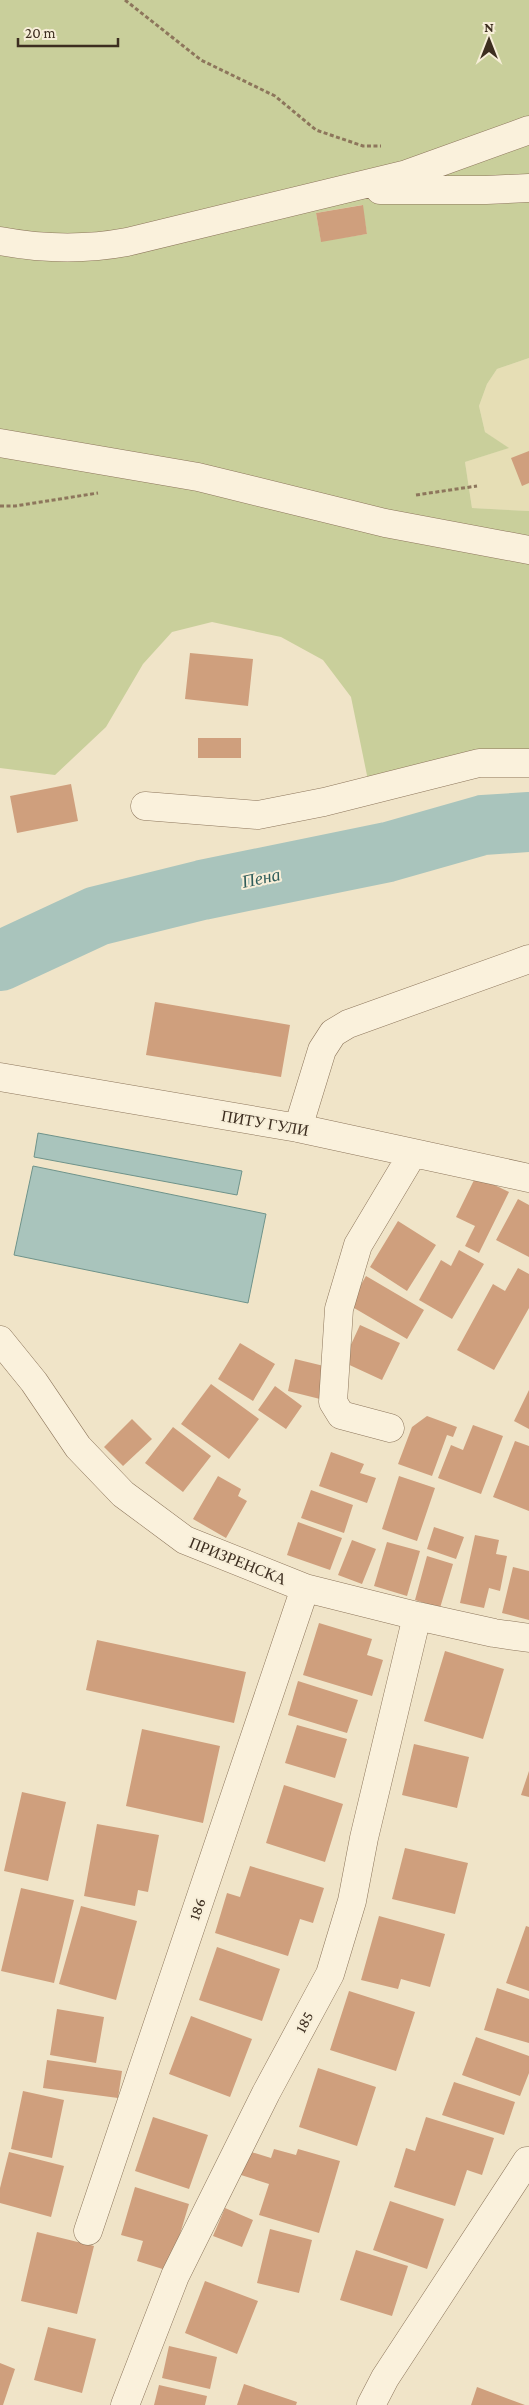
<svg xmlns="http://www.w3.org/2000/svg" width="529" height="2405" font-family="'Crimson Pro',serif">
  <rect width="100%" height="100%" fill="#f0e4c8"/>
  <path fill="#e6deb5" d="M529 358V511L472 508 465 462 508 448 485 432 479 406 487 384 497 369Z"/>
  <path fill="#c9cf9b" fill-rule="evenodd" d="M0 0H529V358L497 369 487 384 479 406 485 432 509 448 465 462 472 508 529 511V763L370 790 351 697 323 660 281 637 212 622 172 632 143 664 106 727 55 775 0 768ZM362 205 367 234 321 241 316 213Z"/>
  <path fill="#a9c4bc" stroke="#6f938a" d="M38 1133 242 1171 237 1195 34 1157Z
    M33 1166 266 1214 248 1303 14 1255Z"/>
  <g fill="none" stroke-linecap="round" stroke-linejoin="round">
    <path stroke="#a9c4bc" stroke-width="60" d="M0 961 97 916 202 890 388 852 483 825 529 822"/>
  </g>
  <path fill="#cf9f7d" d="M363 205 367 234 321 242 316 213Z
    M529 451V483L522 486 511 458Z
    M190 653 253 659 248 706 185 699Z
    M198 738H241V758H198Z
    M71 784 78 821 17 833 10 796Z
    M155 1002 290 1025 281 1077 146 1055Z
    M476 1176 509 1192 479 1253 465 1246 475 1226 456 1217Z
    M518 1199 529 1205V1257L496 1240Z
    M398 1221 436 1245 407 1291 370 1267Z
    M459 1250 484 1264 452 1319 419 1300 441 1260 451 1266Z
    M518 1268 529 1274V1308L494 1370 457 1350 493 1284 505 1291Z
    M366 1276 424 1310 407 1339 349 1305Z
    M360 1325 400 1343 382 1380 343 1362Z
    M240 1343 275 1364 253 1401 218 1379Z
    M295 1359 328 1367 320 1399 288 1391Z
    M211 1384 259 1419 229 1459 181 1424Z
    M275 1386 302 1406 286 1429 258 1410Z
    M529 1390V1429L514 1421Z
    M427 1416 457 1427 453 1437 447 1435 432 1476 398 1464 412 1427Z
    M132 1419 152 1439 123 1466 104 1447Z
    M473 1425 503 1436 481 1494 438 1478 451 1445 463 1450Z
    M173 1427 211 1456 183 1492 145 1463Z
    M515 1441 529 1446V1511L493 1497Z
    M331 1452 364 1464 360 1473 376 1478 367 1503 319 1486Z
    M218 1476 241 1489 238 1496 247 1501 226 1538 193 1519Z
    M399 1476 435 1488 417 1541 382 1529Z
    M311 1490 353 1505 344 1533 301 1518Z
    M298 1522 342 1538 330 1570 287 1555Z
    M434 1527 464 1537 456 1559 427 1549Z
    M475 1535 499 1540 496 1554 507 1556 500 1591 489 1588 484 1608 460 1603Z
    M352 1540 376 1549 362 1584 338 1575Z
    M387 1542 420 1551 407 1596 374 1586Z
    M427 1556 453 1564 440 1608 415 1600Z
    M513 1567 529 1571V1620L502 1613Z
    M319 1623 372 1639 367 1655 383 1660 372 1696 303 1675Z
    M97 1640 246 1672 234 1723 86 1690Z
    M445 1651 504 1669 483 1739 424 1721Z
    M298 1681 358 1700 347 1733 288 1715Z
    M297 1725 347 1739 335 1778 285 1763Z
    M142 1729 220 1746 203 1823 126 1806Z
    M414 1744 469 1757 457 1808 402 1795Z
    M529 1771V1797L521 1795Z
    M284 1785 343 1804 325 1862 266 1843Z
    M22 1792 66 1802 48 1881 4 1871Z
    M97 1824 159 1835 148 1892 138 1890 135 1906 84 1896Z
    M405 1848 468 1863 455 1914 392 1899Z
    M250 1866 324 1888 313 1923 300 1919 288 1956 215 1933 227 1893 240 1897Z
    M21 1888 74 1900 54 1983 1 1971Z
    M81 1906 137 1921 116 2000 59 1984Z
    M379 1916 445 1934 430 1987 401 1979 398 1989 361 1980Z
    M526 1926 529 1927V1991L506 1983Z
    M217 1947 280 1969 262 2021 199 2000Z
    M497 1988 529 1999V2043L484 2030Z
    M349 1991 415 2012 396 2071 330 2050Z
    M57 2009 104 2017 96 2063 50 2055Z
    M191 2016 252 2039 230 2097 169 2074Z
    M476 2037 529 2056V2073L520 2096 462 2075Z
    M47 2060 122 2071 118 2098 43 2088Z
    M318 2068 376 2087 357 2146 299 2127Z
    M454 2082 515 2102 504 2135 442 2115Z
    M23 2091 64 2100 52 2158 11 2149Z
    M153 2117 208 2135 189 2189 135 2171Z
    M426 2117 494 2138 482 2175 467 2170 455 2206 394 2187 406 2148 415 2151Z
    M274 2149 296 2155 298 2149 340 2161 319 2233 259 2215 269 2184 241 2175 248 2151 271 2158Z
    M9 2152 64 2166 51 2217 0 2203V2188Z
    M135 2187 189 2204 169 2271 137 2261 143 2241 121 2235Z
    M390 2201 444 2219 427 2269 373 2250Z
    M225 2208 253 2220 242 2247 213 2236Z
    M270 2229 312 2240 299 2293 257 2283Z
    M37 2232 94 2246 77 2314 21 2301Z
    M356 2250 408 2266 392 2316 340 2300Z
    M205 2281 258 2301 237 2354 185 2333Z
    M48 2327 96 2339 82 2393 34 2380Z
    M169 2346 217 2357 210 2389 162 2378Z
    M0 2363 15 2369 3 2405H0Z
    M244 2384 297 2402 296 2405H237Z
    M159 2385 207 2396 205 2405H154Z
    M477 2387 525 2405H471Z"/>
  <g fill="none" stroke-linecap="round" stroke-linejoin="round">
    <defs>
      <path id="minor" d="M380 190H486L529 188
        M0 241C43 249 84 250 127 242L407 174 529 130
        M0 443 198 477 385 523 529 550
        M145 806 258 815 324 802 479 763H529
        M0 1077 298 1128 529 1178
        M298 1128 322 1050 333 1033 348 1024 529 959
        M0 1340 34 1382 78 1447 123 1494 185 1540 305 1588 417 1616 494 1633 529 1638
        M390 1428 341 1415 333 1402 339 1309 358 1245 413 1153
        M88 2231 305 1588
        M125 2405 175 2276 266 2093 330 1974 352 1901 364 1838 417 1616
        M371 2405 385 2378 527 2161"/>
    </defs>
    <use href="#minor" stroke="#8d765c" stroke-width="29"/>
    <path stroke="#8d765c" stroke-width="3" stroke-dasharray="4 2.5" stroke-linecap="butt" d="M125 0 201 60 275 96 316 130 363 146H381
      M416 495 477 486
      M0 506H15L98 493"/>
    <use href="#minor" stroke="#faf1dc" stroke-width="28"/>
  </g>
  <g text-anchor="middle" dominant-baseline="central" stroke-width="4" stroke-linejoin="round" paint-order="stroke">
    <g font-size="16" fill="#3d2e20" stroke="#f7eed8">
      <text transform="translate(265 1123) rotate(10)">ПИТУ ГУЛИ</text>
      <text transform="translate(238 1561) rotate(22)">ПРИЗРЕНСКА</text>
      <text transform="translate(197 1909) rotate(-71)">186</text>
      <text transform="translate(304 2022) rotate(-62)">185</text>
    </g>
    <g font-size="18" font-style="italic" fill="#2f5d5a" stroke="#f7eed8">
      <text transform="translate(261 878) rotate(-12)">Пена</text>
    </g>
  </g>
  <g transform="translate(489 40)" stroke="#f7eed8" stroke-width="4" paint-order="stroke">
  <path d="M0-4L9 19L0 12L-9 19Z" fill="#3d2e20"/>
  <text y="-8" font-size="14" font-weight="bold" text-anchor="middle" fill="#3d2e20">N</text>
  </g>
  <path d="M18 38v8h100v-8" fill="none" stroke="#3d2e20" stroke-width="2.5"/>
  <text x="25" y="38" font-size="15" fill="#3d2e20" stroke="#f7eed8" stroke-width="4" paint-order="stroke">20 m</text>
</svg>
